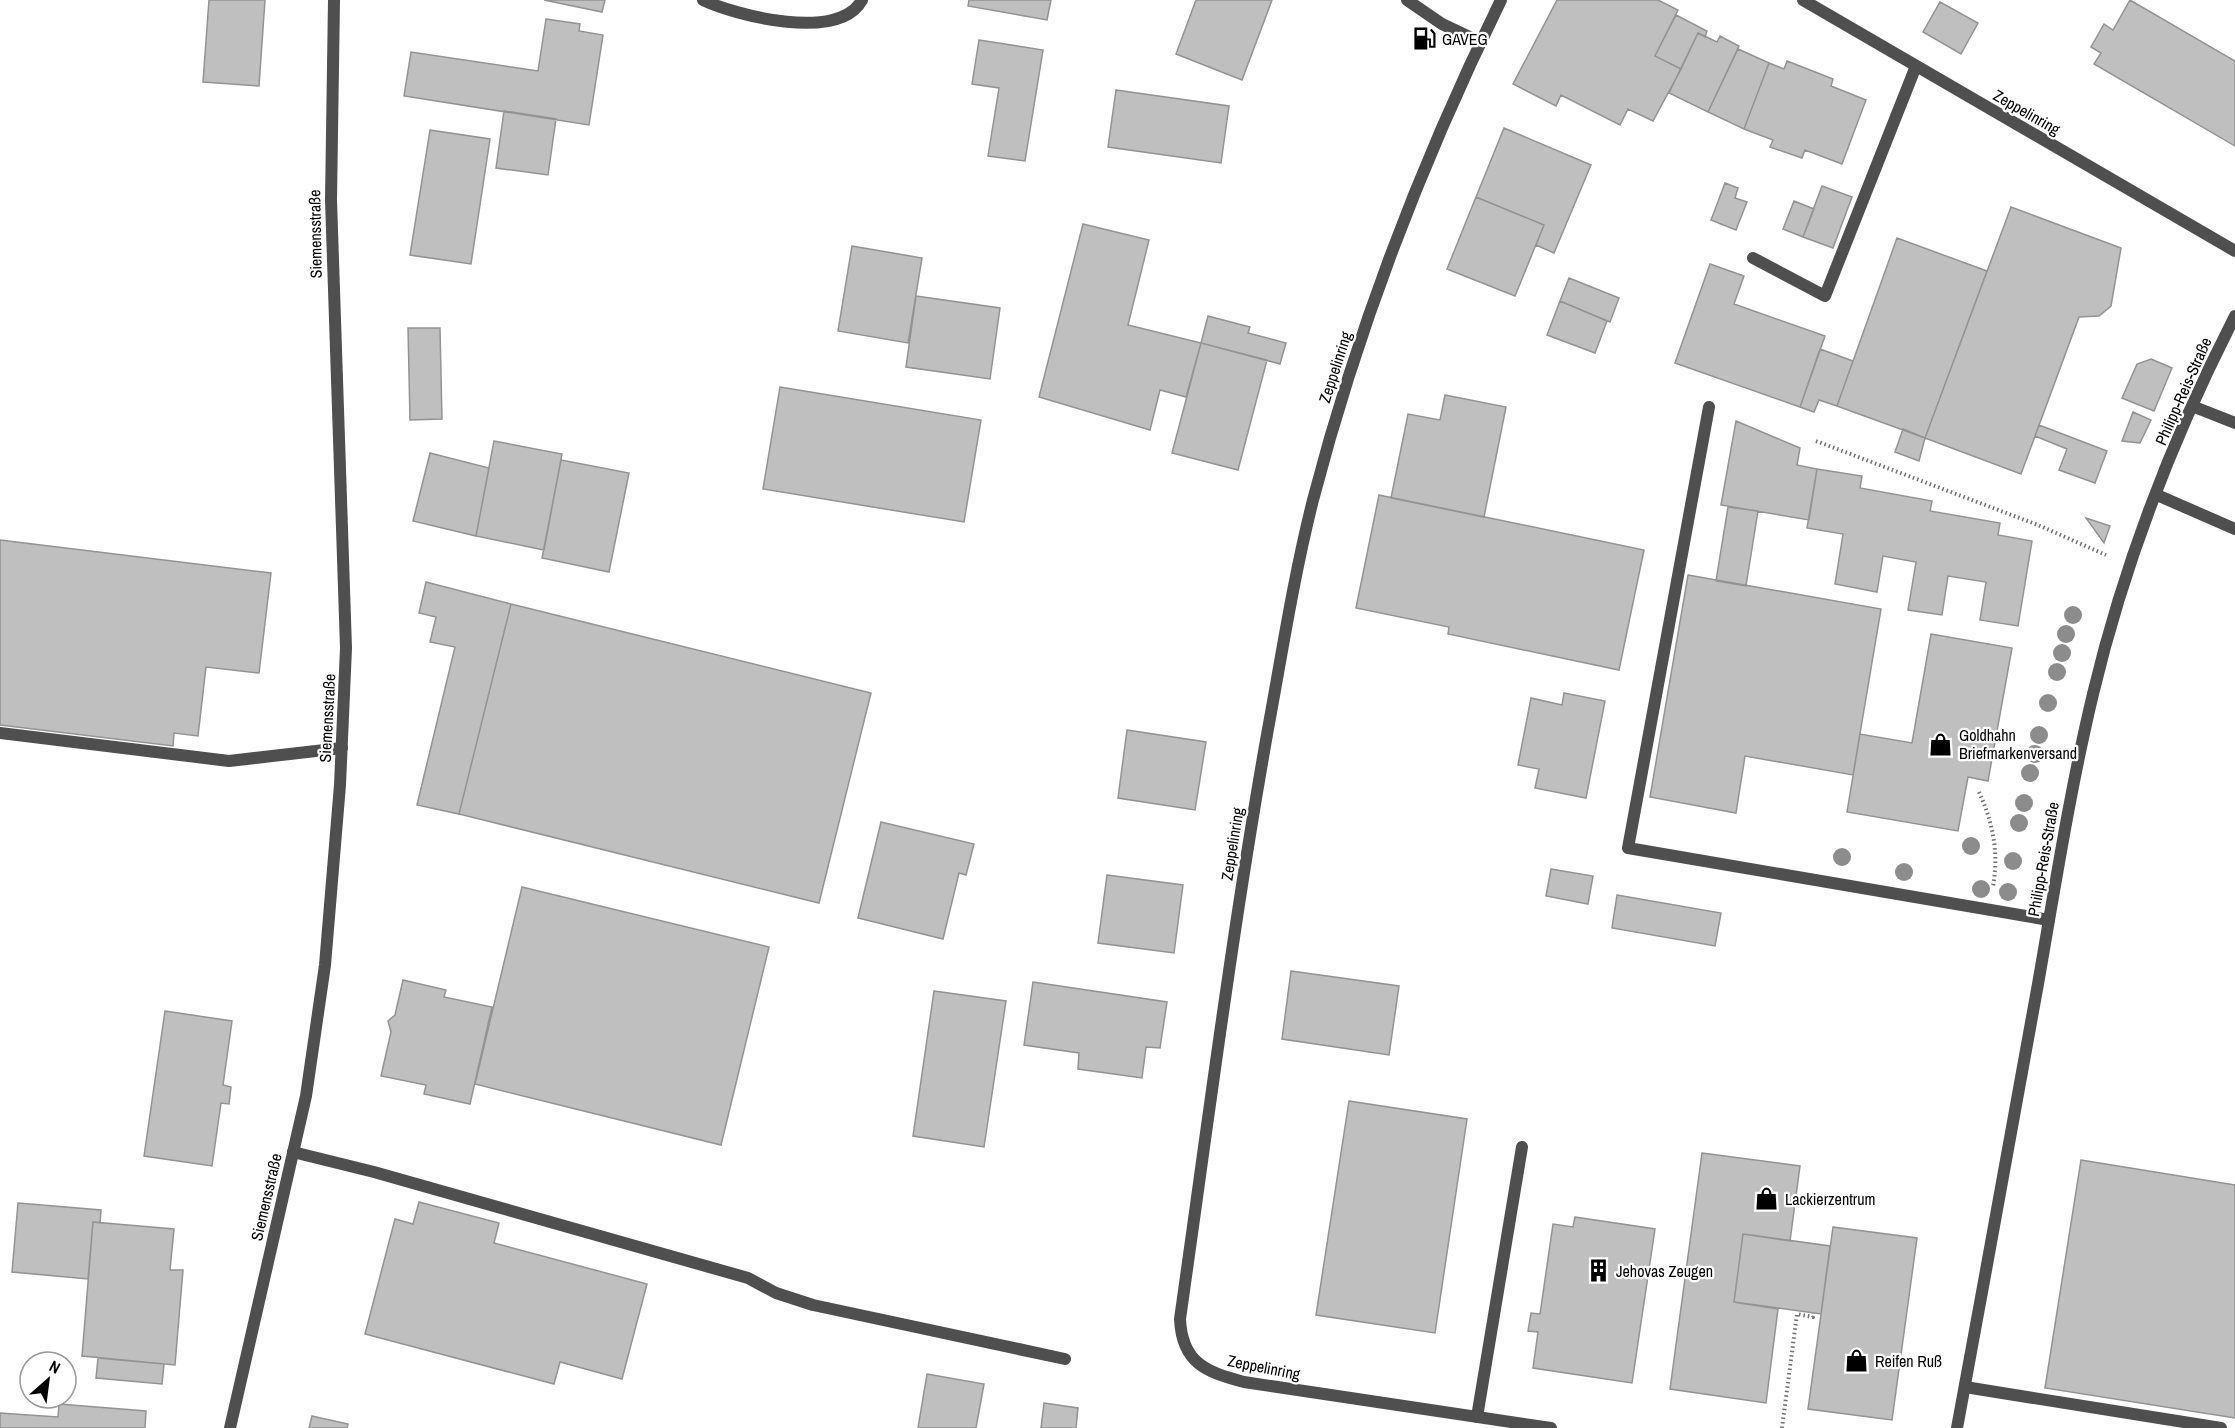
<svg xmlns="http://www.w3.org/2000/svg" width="2235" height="1428" font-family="'Archivo Narrow',sans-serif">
  <rect width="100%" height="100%" fill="#fff"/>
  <path fill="#bfbfbf" stroke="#939393" stroke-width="1.5" d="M209 0H265L259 86 203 82Z
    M544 0H605L602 12Z
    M969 0H1051L1047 20 968 6Z
    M1196 0H1272L1242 80 1176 54Z
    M1557 0H1658L1678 10 1655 56 1681 69 1653 121 1628 109 1620 125 1561 95 1556 106 1513 84Z
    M2130 0 2235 61V146L2094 64 2101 53 2091 47 2104 24 2113 30Z
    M1940 2 1978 23 1961 54 1923 32Z
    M1676 15 1707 31 1705 37 1698 33 1681 69 1655 56Z
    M546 19 580 24 579 31 603 35 589 125 404 96 411 52 538 71Z
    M1698 33 1717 42 1720 36 1739 46 1708 112 1669 93Z
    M979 40 1043 50 1025 161 988 156 999 88 972 84Z
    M1738 49 1769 63 1744 129 1708 112Z
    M1787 61 1833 79 1831 86 1866 100 1842 164 1805 150 1802 158 1770 147 1773 140 1744 129 1769 63 1784 69Z
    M1116 90 1229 106 1221 163 1108 147Z
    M504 111 556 119 548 175 496 168Z
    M1504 128 1591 165 1554 253 1536 245 1544 225 1476 197Z
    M430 130 490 139 471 264 410 255Z
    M1725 183 1738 188 1735 198 1747 202 1736 230 1711 220Z
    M1822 186 1852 197 1833 248 1803 237Z
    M1476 197 1544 225 1515 296 1447 269Z
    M1794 201 1814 209 1803 237 1783 229Z
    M2011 207 2121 248 2111 306 2099 316 2079 317 2021 474 1925 438Z
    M1083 224 1149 240 1128 325 1201 343 1186 397 1160 390 1150 430 1039 397Z
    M1897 238 1987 271 1925 438 1837 406Z
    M852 246 922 258 908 343 838 331Z
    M1710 264 1744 276 1734 304 1825 336 1800 407 1675 363Z
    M1569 278 1619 298 1610 322 1560 301Z
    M916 296 1000 308 990 379 906 367Z
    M1560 301 1607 321 1595 353 1547 335Z
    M1208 316 1250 327 1248 333 1286 343 1280 364 1201 343Z
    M408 328H440L442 419 410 420Z
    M1201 343 1267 360 1238 470 1172 453Z
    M1820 349 1853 361 1837 406 1819 400 1814 412 1800 407Z
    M2151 359 2172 368 2154 411 2122 398 2137 364Z
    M780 387 981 420 964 522 763 489Z
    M1445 395 1506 407 1484 517 1391 498 1408 414 1440 420Z
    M2133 412 2151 420 2140 443 2122 441Z
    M1736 421 1800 448 1797 465 1817 469 1809 520 1721 505Z
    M2039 425 2107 451 2095 483 2059 470 2067 449 2035 436Z
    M1903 429 1925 438 1919 461 1895 452Z
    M494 441 562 454 544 550 476 536Z
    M430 453 489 468 476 536 413 521Z
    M561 460 629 473 609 572 542 558Z
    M1817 469 1862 476 1860 488 1932 501 1930 511 2000 523 1998 535 2032 541 2018 626 1980 620 1986 582 1948 576 1942 615 1908 610 1916 562 1883 556 1877 592 1835 584 1843 534 1807 528Z
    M1379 495 1644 550 1619 670 1448 634 1449 627 1356 608Z
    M1728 507 1758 511 1746 586 1716 581Z
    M2086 518 2110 526 2104 543Z
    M0 540 271 573 259 673 206 667 198 736 174 733 173 746 0 725Z
    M1688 575 1881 609 1853 775 1745 756 1736 813 1650 797Z
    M426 582 511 604 459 814 417 805 455 647 430 642 436 617 419 613Z
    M511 604 871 693 819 903 459 814Z
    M1931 634 2012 648 1988 781 1968 777 1958 831 1847 812 1860 734 1912 743Z
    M1564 693 1605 701 1586 798 1535 788 1539 769 1518 765 1531 698 1562 705Z
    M1127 730 1206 742 1195 810 1118 798Z
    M881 822 974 844 966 875 959 873 943 939 858 918Z
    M1551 869 1593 876 1588 904 1546 896Z
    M1107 875 1183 885 1174 953 1098 943Z
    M522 887 769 947 721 1145 475 1084Z
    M1617 895 1721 913 1715 946 1612 928Z
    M1291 971 1399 986 1389 1055 1282 1039Z
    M403 980 446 990 444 997 492 1007 470 1104 424 1094 426 1085 381 1076 391 1032 388 1021 395 1015Z
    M1033 982 1167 1002 1160 1048 1146 1047 1142 1078 1078 1069 1079 1053 1024 1045Z
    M934 991 1006 1001 984 1147 913 1136Z
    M165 1011 232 1021 223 1085 231 1087 229 1104 221 1103 212 1166 144 1156Z
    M1349 1101 1467 1119 1435 1333 1316 1315Z
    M1702 1153 1800 1166 1790 1241 1743 1234 1734 1302 1778 1309 1766 1403 1670 1389Z
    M2081 1160 2235 1185V1418L2045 1388Z
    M419 1202 499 1223 494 1243 647 1284 622 1379 560 1362 554 1384 365 1334 395 1219 413 1224Z
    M18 1203 101 1210 100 1223 93 1222 88 1279 12 1272Z
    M1575 1217 1655 1229 1632 1383 1533 1368 1538 1332 1528 1331 1531 1313 1540 1314 1553 1224 1573 1227Z
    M93 1222 174 1229 170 1270H183L175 1365 82 1356Z
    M1833 1227 1917 1238 1892 1420 1808 1409Z
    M1743 1234 1830 1246 1821 1314 1734 1302Z
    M98 1358 164 1364 162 1384 96 1378Z
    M927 1374 984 1384 976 1428H918Z
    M1044 1403 1078 1408 1076 1428H1041Z
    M59 1404 146 1411 145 1428H0V1413L58 1417Z
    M312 1416 348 1424 347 1428H309Z"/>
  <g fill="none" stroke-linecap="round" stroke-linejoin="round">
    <path stroke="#717171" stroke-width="4" stroke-dasharray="1.5 3" stroke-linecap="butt" d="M1816 441 2038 525 2106 555
      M1979 792C1993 823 1999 852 1993 887
      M1782 1428 1797 1314 1813 1317V1313"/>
    <path stroke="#4f4f4f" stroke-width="12" d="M703 0C737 16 839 42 862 0
      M1407 0 1442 24 1480 42
      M1753 258 1825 296 1916 66
      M2192 406 2235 423
      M1709 407 1628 848 2049 920
      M2157 495 2235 529
      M0 733 229 761 342 748
      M293 1152 374 1172 748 1278 776 1293 813 1305 1065 1359
      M1965 1387 2221 1428
      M1477 1417 1522 1147"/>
    <path stroke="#4f4f4f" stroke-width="12" d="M1501 0C1422 161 1358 327 1313 500 1294 575 1282 653 1268 729 1233 925 1208 1122 1180 1319 1182 1363 1206 1372 1244 1382L1551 1428
      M1803 0 2235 251
      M230 1428 306 1096 325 965 340 785 346 648 331 200 334 0
      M1957 1428C1984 1280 2012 1132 2038 984 2055 887 2070 790 2093 694 2124 564 2174 435 2235 316"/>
  </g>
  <g fill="#8c8c8c">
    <circle cx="2073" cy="615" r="9"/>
    <circle cx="2066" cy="634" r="9"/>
    <circle cx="2062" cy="653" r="9"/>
    <circle cx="2057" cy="672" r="9"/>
    <circle cx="2048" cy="703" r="9"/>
    <circle cx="2039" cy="735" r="9"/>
    <circle cx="2035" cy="754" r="9"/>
    <circle cx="2030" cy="773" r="9"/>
    <circle cx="2024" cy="803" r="9"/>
    <circle cx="2019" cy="823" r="9"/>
    <circle cx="1971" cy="846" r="9"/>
    <circle cx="1842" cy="857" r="9"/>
    <circle cx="2013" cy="861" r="9"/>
    <circle cx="1904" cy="872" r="9"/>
    <circle cx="1981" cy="889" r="9"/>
    <circle cx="2008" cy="892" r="9"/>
  </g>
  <defs>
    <symbol id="fuel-bare" viewBox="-9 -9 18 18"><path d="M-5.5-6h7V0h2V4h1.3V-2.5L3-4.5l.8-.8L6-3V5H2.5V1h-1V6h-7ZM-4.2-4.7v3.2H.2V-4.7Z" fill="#000" stroke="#fff" stroke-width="2.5" paint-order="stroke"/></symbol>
    <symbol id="shop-bare" viewBox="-9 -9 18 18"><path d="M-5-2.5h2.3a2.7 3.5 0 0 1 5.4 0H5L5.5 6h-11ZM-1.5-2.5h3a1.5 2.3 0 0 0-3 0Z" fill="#000" stroke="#fff" stroke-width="2.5" paint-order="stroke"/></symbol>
    <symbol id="building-bare" viewBox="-9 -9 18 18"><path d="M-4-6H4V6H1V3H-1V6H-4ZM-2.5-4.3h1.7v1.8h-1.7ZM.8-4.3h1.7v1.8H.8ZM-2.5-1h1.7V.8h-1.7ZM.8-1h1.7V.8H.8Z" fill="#000" stroke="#fff" stroke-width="2.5" paint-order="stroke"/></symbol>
  </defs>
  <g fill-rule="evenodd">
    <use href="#fuel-bare" x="1408" y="22" width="33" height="33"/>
    <use href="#shop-bare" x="1924" y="728" width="33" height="33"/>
    <use href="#shop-bare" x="1750" y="1182" width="33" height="33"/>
    <use href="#building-bare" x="1582" y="1254" width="33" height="33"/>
    <use href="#shop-bare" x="1840" y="1344" width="33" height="33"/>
  </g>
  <g text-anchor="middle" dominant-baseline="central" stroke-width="4.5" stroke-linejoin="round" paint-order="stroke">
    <g font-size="16" fill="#000" stroke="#fff" text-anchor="start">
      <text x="1442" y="39">GAVEG</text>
      <text x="1959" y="735">Goldhahn<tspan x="1959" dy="18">Briefmarkenversand</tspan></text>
      <text x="1785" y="1199">Lackierzentrum</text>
      <text x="1616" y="1271">Jehovas Zeugen</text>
      <text x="1875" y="1361">Reifen Ruß</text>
    </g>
    <g font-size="16" fill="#000" stroke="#fff">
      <text transform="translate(2027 112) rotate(30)">Zeppelinring</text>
      <text transform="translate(315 234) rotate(-91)">Siemensstraße</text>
      <text transform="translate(1335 367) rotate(-72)">Zeppelinring</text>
      <text transform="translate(2183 391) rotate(-66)">Philipp-Reis-Straße</text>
      <text transform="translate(327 718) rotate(-87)">Siemensstraße</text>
      <text transform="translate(1232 844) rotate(-81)">Zeppelinring</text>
      <text transform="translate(2043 859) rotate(-80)">Philipp-Reis-Straße</text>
      <text transform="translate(266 1197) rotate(-77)">Siemensstraße</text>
      <text transform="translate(1264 1367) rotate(11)">Zeppelinring</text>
    </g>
  </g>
  <g transform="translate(48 1380) rotate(28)"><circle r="28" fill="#ffffff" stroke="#999999" stroke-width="1.5"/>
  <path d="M0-4.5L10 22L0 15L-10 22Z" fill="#000000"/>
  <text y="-9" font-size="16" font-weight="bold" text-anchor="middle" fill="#000000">N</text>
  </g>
</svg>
